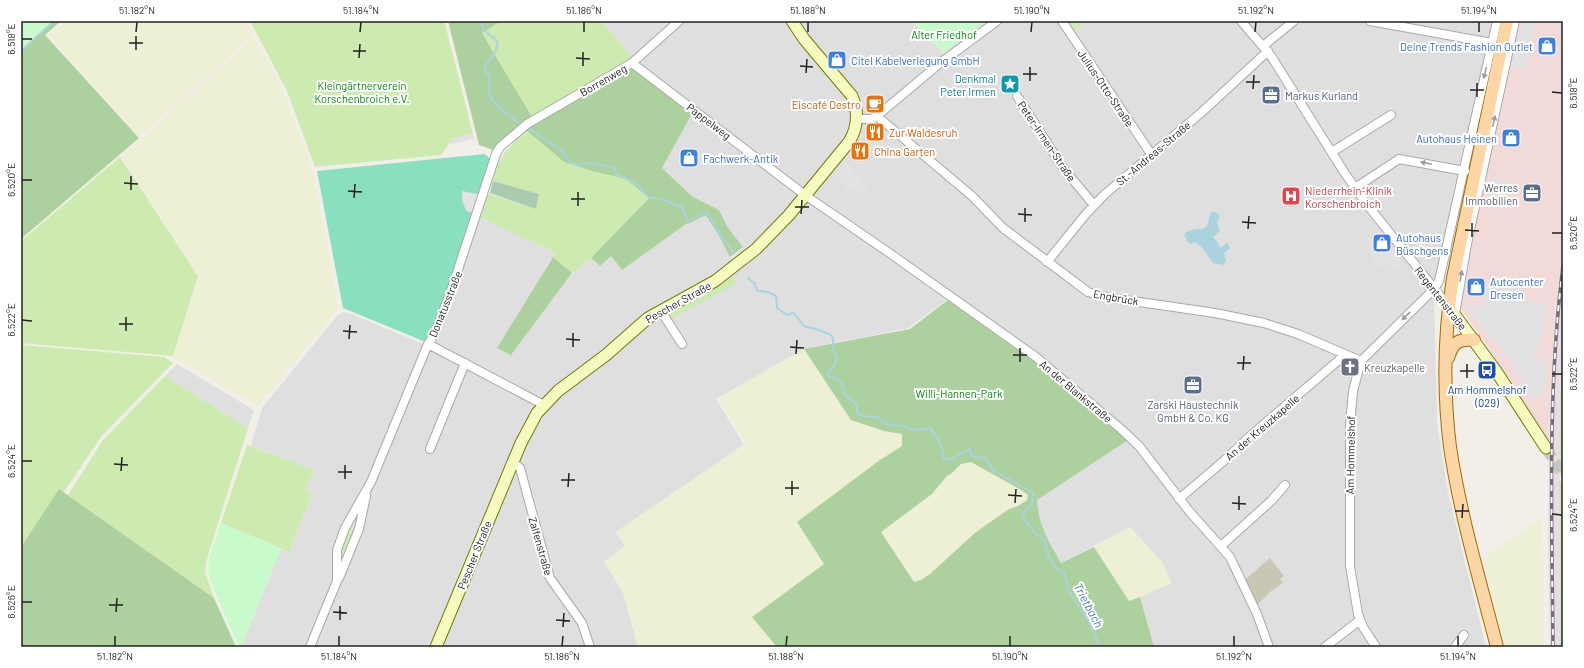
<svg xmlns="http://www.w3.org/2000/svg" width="1584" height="668" font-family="Barlow,sans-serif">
  <rect width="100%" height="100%" fill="#f2efe9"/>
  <path fill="#e0dfdf" d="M602 21H1496L1434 288 1437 422 1448 493 1486 647H1154L1140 597 1171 583 1130 527 1061 563 1044 534 1038 516 1037 500 1133 435 1036 353 955 294 908 328 804 349 716 399 744 445 616 532 625 546 604 562 623 592 638 647H241L281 549 289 552 312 494 306 490 314 470 251 446 262 408 337 316 343 312 349 313 428 346 479 217 556 253 546 266 511 355 572 273 591 258 600 266 611 256 622 270 686 224 691 223 698 217 706 216 732 259 743 247 728 228 719 210 693 197 662 168 693 112 633 59Z
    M177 364 254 410 248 428 165 376Z"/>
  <path fill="#f2dad9" d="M1517 21H1563V243L1556 300 1550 403 1549 449 1492 353 1461 309 1460 295Z"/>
  <path fill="#ebdbe8" d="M1563 243V348L1560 396 1559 508 1560 647H1550L1548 543 1550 403 1556 300Z"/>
  <path fill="#c7c7b4" d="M1270 558 1284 576 1280 579 1283 583 1270 592 1257 605 1245 580Z"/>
  <path fill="#eef0d5" d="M66 21H246L254 34 141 136H139L48 35Z
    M254 38 284 92 313 173 326 237 338 309 258 406 173 357 199 276 121 157Z
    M804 349 851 420 884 431 902 434V447L880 460 824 502V564L753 617 777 647H638L623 592 604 562 625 546 616 532 746 443 718 398Z
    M971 462 1021 490 1028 495 1027 500 1018 506 1009 509 976 532 930 574 921 580 914 582 880 532 932 494 947 476 951 474 961 464Z
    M1542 517 1544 647H1506L1483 559Z
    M1130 527 1163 563 1171 583 1129 602 1094 547Z"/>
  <path fill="#cdebb0" d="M250 21H443L445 24 473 134 453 138 441 155 315 167 287 91Z
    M501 21H602L633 59 532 117 482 33Z
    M1067 21H1087L1074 31Z
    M526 130 564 162 592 171 626 179 649 198 591 258 572 273 553 257 556 253 479 217 487 193 536 209 539 194 490 180 495 163 498 164 505 152 513 144 511 141Z
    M120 157 198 276 173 356 21 343V241Z
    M733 277 736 281 735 284 671 319H669L666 315 693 302Z
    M21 345 164 357 173 363 101 437 64 492 59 489 21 547Z
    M1563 348V470L1559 478 1560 396Z
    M165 376 248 428 206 562 205 572 214 598 68 495 103 440Z
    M247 445 314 470 306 490 312 494 289 552 221 523Z
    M1559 479 1563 485V647H1560Z
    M348 528 353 529 355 532 346 551 341 550Z"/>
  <path fill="#add19e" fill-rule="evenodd" d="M21 21H61L45 35 139 138 21 239Z
    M448 21H501L482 33 532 117 493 150 479 145Z
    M629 68 636 69 693 112 662 168 693 197 719 210 728 228 743 247 730 257C723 242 715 229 706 216 698 217 693 223 686 224L622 270 611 256 600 266 591 258 649 198 626 179 592 171 564 162 526 130Z
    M553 257 572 273 511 355 497 348Z
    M949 299 1034 360 1128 440 1037 500C1039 527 1048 540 1061 563L1094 547 1129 601 1140 597 1154 647H777L752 617 824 564 797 522 880 460 902 446V434L884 431 851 420 804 349 910 329ZM971 462 1021 490 1028 495 1027 500 1018 506 1009 509 976 532 930 574 921 580 914 582 881 532 932 494 947 476 951 474 961 464Z
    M59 489 214 598 236 647H21V547Z"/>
  <path fill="#aacbaf" d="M493 181 539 194 536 209 490 193Z"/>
  <path fill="#c8facc" d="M21 21H54L21 50Z
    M912 21H986L943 53Z
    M221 523 281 549 241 647H239L211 583 208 570 209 558Z"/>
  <path fill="#88e0be" d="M484 154 491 159 457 272 428 343 343 308 317 171Z"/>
  <path fill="#e2e2e2" d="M1522 21H1548L1547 24 1536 22 1526 69 1512 66Z
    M1321 120 1336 145 1333 147 1318 122Z
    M473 134 474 139 452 144 450 142 453 138Z
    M845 162 869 188 860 195 854 188 849 192 834 173Z
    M1492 177 1509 180 1503 204 1491 202 1492 197 1488 196Z
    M462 191 482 195 476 214 466 211 462 200Z
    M1380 234 1403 264 1394 272 1387 263 1380 268 1364 248Z
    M1487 282 1521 290 1519 299 1547 305 1539 347 1537 346 1534 359 1547 362 1546 390 1533 399 1510 360 1493 337 1489 339 1464 303 1482 307Z"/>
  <path fill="#aad3df" d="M1212 212H1216L1220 216 1217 222 1220 231 1212 238H1214L1220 246V248L1227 243 1230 248 1224 253 1226 261 1223 265 1213 263 1202 247 1194 242 1191 244 1188 242 1184 235C1190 226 1203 232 1207 226 1209 223 1209 217 1210 213Z"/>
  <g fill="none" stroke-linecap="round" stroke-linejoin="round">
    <path stroke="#aad3df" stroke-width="2" d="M480 21 484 30 498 42C497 45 496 49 495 52 491 61 479 66 489 75 490 81 489 87 489 92 491 105 511 117 521 124
      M21 51 54 21
      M528 128 562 151 571 163 577 165 589 163 614 168 617 175 625 177 636 184 650 198 660 199 682 207 688 221 698 215 707 213 719 230V234L727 243 734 254
      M748 278 754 283 758 291 768 292 776 296 777 308 787 315 794 313 804 326 819 330 831 335 833 338V350L837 357 834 366 828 372V376C841 379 843 383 845 395 854 401 858 402 857 414L863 416 877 417 886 424 903 426 916 430 928 428 931 429 940 442 944 459 950 460 966 450 970 449 971 456 983 458 987 460 993 470 1033 493C1032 508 1032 505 1022 514L1023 517 1035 533 1045 540C1046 550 1049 561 1056 568 1059 571 1064 571 1065 576 1068 582 1067 587 1070 593 1082 613 1093 623 1099 647"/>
    <path stroke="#c8c6c1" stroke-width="11" stroke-dasharray="11 5.5" stroke-linecap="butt" d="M1546 448 1563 475"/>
    <defs>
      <path id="street" d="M1062 21 1151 154
        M1241 21 1271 56 1344 172 1365 202 1449 307
        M1370 21 1492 43
        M1263 46 1294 21
        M632 63 805 195 888 252 1036 357 1121 429 1139 446 1189 511 1230 557 1257 614 1269 647
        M1017 96 1063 168 1094 205
        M877 116 972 196 1003 228 1088 292 1105 297 1215 313 1264 323 1298 334 1361 361
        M857 119H872L877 116 939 64 997 21
        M1332 152 1391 115
        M1355 188 1399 159 1465 171
        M1047 262 1086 214 1104 195 1202 112 1268 51
        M661 311 682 344
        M1455 314 1467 244 1515 21
        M428 344 544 405
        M430 449 465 363
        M513 462 520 468 550 578 582 623 590 647
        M1179 499 1226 459 1249 437 1339 360 1343 353
        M1221 546 1271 501 1285 485
        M339 578 359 529 366 496
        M310 647 337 581V550L345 528 371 482 428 344 434 335 450 294 496 154 500 147 527 124 632 63 679 21
        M1325 647 1360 620
        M1376 647 1363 627 1358 614 1350 566V425L1353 391 1361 361 1434 289 1439 281 1497 21
        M1455 647 1464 635"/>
      <path id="secondary" d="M1449 307 1496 371 1546 448
        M436 647 521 443 537 413 558 391 606 355 648 318 715 281 756 249 789 215 849 142C858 127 859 112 852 96L804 39 792 21"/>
      <path id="primary" d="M1448 358C1453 342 1458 339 1474 340
        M1497 647C1480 581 1460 514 1450 447 1443 390 1444 333 1453 278L1507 21"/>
    </defs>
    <use href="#street" stroke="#a9a9a9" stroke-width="10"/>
    <use href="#secondary" stroke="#707d05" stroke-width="13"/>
    <use href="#primary" stroke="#a06b00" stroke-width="14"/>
    <use href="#street" stroke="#fff" stroke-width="8"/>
    <use href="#secondary" stroke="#f7fabf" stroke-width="11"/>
    <use href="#primary" stroke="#fcd6a4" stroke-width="12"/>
    <defs>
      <path id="rail" d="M1553 647C1552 520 1547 392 1563 266"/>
    </defs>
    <use href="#rail" stroke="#707070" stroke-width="3.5"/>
    <use href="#rail" stroke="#fff" stroke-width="2" stroke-dasharray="6" stroke-linecap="butt"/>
  </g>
  <defs><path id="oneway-solid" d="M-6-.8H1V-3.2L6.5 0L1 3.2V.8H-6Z"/></defs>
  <g fill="#9c9c9c">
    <use href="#oneway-solid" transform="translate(1485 73) rotate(102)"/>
    <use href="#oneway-solid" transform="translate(1494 121) rotate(-78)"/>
    <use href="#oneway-solid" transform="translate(1426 163) rotate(-168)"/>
    <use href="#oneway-solid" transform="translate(1461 276) rotate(-80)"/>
    <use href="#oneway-solid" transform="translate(1406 316) rotate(136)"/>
  </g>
  <path fill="none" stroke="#222" stroke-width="1.5" d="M136 32 137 22M360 32 361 22M584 32V22M808 32V22M1031 32 1032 22M1255 32 1256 22M1479 32V22M22 39H32M129 43H143M136 50V36M353 51H366M359 58 360 44M576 58 590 59M583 66V52M800 66 813 67M806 73 807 59M1023 74H1037M1030 81V67M1246 82H1260M1253 89 1254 75M1470 90H1484M1552 92 1562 93M1477 97V83M22 180H32M124 183 138 184M131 190V176M348 191 362 192M354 198 355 184M571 199H585M578 206V192M795 207H809M801 214 802 200M1018 214 1032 215M1025 222V208M1242 222 1256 223M1248 229 1249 216M1465 230 1479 231M1552 233H1562M1472 237V223M22 320 32 321M119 324H133M126 331V317M343 331 357 332M349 339 350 325M566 339 580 340M573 347V333M790 347 804 348M796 354 797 340M1013 355H1027M1020 362V348M1237 363H1251M1243 370 1244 356M1460 371H1474M1552 374H1562M1467 378V364M22 461H32M114 464 128 465M121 471 122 457M338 472H352M345 479V465M561 480H575M568 487 569 473M785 488H799M792 495V481M1008 495 1022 496M1015 503 1016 489M1232 503 1246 504M1239 510V496M1455 511H1469M1552 514 1562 515M1462 518 1463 504M22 602H32M109 605H123M116 612 117 598M333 612 347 613M340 620V606M556 620 570 621M563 627 564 613M115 646V636M339 646V636M562 646 563 636M786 646 787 636M1010 646V636M1234 646V636M1458 646V636"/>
  <defs>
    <symbol id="shop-square" viewBox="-11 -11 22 22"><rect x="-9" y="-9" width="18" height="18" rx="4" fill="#3f7fe0" stroke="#fff"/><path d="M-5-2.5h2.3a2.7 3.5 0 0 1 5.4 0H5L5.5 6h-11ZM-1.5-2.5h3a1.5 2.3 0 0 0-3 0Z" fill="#fff"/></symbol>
    <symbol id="sight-square" viewBox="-11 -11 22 22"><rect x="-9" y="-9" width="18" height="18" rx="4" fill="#0f9aa8" stroke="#fff"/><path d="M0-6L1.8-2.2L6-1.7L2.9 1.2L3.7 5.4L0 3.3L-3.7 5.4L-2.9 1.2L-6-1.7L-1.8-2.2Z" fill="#fff"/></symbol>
    <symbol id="office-square" viewBox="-11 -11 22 22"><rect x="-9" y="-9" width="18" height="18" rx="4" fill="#5c6f8a" stroke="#fff"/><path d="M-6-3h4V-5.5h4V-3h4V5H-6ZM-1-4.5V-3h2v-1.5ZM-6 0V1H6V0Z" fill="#fff"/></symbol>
    <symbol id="cafe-square" viewBox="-11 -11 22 22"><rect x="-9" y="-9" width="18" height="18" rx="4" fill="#e8710a" stroke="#fff"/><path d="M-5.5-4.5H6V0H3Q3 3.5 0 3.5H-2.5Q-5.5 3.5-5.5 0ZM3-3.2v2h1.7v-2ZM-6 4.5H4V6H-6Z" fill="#fff"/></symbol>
    <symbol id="restaurant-square" viewBox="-11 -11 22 22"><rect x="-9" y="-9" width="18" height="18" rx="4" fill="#e8710a" stroke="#fff"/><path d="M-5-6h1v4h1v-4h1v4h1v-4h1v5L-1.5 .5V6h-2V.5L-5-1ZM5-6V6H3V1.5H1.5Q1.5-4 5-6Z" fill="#fff"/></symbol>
    <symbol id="hospital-square" viewBox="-11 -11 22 22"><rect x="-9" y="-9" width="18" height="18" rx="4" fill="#e0444e" stroke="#fff"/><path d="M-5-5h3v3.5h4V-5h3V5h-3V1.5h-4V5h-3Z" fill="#fff"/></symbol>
    <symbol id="church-square" viewBox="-11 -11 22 22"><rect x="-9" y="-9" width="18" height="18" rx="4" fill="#6b7280" stroke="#fff"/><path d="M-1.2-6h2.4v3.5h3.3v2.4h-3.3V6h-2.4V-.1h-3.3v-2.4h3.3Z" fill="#fff"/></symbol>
    <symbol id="bus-square" viewBox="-11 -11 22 22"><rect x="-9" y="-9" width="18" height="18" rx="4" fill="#1a4fb4" stroke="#fff"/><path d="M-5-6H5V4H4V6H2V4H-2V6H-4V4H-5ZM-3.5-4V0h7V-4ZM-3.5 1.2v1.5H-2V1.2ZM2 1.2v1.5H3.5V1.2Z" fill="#fff"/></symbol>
  </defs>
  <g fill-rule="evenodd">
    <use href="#shop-square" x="1536" y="35" width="22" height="22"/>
    <use href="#shop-square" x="826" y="49" width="22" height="22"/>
    <use href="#sight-square" x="999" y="73" width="22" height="22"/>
    <use href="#office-square" x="1260" y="84" width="22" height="22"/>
    <use href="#cafe-square" x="864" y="93" width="22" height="22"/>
    <use href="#restaurant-square" x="864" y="121" width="22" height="22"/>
    <use href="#shop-square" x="1500" y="127" width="22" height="22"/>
    <use href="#restaurant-square" x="849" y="140" width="22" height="22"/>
    <use href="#shop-square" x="678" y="147" width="22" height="22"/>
    <use href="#office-square" x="1521" y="182" width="22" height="22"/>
    <use href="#hospital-square" x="1280" y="185" width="22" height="22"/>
    <use href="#shop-square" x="1371" y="232" width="22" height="22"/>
    <use href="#shop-square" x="1465" y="276" width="22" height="22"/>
    <use href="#church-square" x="1339" y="356" width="22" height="22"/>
    <use href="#bus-square" x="1476" y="359" width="22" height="22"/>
    <use href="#office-square" x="1182" y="374" width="22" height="22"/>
  </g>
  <g text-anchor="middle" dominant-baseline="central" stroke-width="4" stroke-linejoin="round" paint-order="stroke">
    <g font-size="11" fill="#0c8416" stroke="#fff">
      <text x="944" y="34">Alter Friedhof</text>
      <text x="362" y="85">Kleingärtnerverein<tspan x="362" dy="13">Korschenbroich e.V.</tspan></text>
      <text x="959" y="393">Willi-Hannen-Park</text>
    </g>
    <g font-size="11" fill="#366cbe" stroke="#fff" text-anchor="start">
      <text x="1533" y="46" text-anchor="end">Deine Trends Fashion Outlet</text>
      <text x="851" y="60">Citel Kabelverlegung GmbH</text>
      <text x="1497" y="138" text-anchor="end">Autohaus Heinen</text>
      <text x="703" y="158">Fachwerk-Antik</text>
      <text x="1396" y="237">Autohaus<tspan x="1396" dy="13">Büschgens</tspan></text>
      <text x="1490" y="281">Autocenter<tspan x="1490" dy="13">Dresen</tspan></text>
    </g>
    <g font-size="11" fill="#0d838f" stroke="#fff" text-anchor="end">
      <text x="996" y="78">Denkmal<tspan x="996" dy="13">Peter Irmen</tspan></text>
    </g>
    <g font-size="11" fill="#222" stroke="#fff">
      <text transform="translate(603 80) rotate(-30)">Borrenweg</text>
      <text transform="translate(1106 88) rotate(56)">Julius-Otto-Straße</text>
      <text transform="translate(709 121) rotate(37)">Pappelweg</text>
      <text transform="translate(1047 141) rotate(56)">Peter-Irmen-Straße</text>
      <text transform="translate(1153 153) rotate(-40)">St.-Andreas-Straße</text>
      <text transform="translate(1116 297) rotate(10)">Engbrück</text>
      <text transform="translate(1441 298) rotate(52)">Regentenstraße</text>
      <text transform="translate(678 302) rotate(-29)">Pescher Straße</text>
      <text transform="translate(445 304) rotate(-68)">Donatusstraße</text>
      <text transform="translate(1076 391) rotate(40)">An der Blankstraße</text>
      <text transform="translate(1262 427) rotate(-41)">An der Kreuzkapelle</text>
      <text transform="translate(1350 455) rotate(-89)">Am Hommelshof</text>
      <text transform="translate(541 546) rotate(74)">Zalfenstraße</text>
      <text transform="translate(474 555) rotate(-68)">Pescher Straße</text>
    </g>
    <g font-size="11" fill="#4e5e75" stroke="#fff" text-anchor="start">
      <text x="1285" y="95">Markus Kurland</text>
      <text x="1518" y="187" text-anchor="end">Werres<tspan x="1518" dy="13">Immobilien</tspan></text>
      <text x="1193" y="404" text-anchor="middle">Zarski Haustechnik<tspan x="1193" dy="13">GmbH &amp; Co. KG</tspan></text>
    </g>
    <g font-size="11" fill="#c56008" stroke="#fff" text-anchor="start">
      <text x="861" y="104" text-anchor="end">Eiscafé Destro</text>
      <text x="889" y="132">Zur Waldesruh</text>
      <text x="874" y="151">China Garten</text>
    </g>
    <g font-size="11" fill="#be3a42" stroke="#fff" text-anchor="start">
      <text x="1305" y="190">Niederrhein-Klinik<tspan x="1305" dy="13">Korschenbroich</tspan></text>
    </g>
    <g font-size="11" fill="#5b616d" stroke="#fff" text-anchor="start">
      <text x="1364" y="367">Kreuzkapelle</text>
    </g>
    <g font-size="11" fill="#164399" stroke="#fff">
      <text x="1487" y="389">Am Hommelshof<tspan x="1487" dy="13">(029)</tspan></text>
    </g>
    <g font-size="12" font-style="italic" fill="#4a7aab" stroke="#fff">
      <text transform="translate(1089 605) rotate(62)">Trietbach</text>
    </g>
  </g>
  <rect width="1584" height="668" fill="none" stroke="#ffffff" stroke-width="44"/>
  <rect x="22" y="22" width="1540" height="624" fill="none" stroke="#222" stroke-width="1.5"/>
  <g font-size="10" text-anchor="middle" fill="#222">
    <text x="137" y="14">51.182°N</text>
    <text x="361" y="14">51.184°N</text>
    <text x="584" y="14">51.186°N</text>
    <text x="808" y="14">51.188°N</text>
    <text x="1032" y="14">51.190°N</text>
    <text x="1256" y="14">51.192°N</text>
    <text x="1479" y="14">51.194°N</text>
    <text transform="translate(11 39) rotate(-90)" y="4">6.518°E</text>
    <text transform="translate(1573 93) rotate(-90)" y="4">6.518°E</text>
    <text transform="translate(11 180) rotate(-90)" y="4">6.520°E</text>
    <text transform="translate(1573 233) rotate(-90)" y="4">6.520°E</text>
    <text transform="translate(11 320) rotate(-90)" y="4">6.522°E</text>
    <text transform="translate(1573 374) rotate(-90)" y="4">6.522°E</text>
    <text transform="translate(11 461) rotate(-90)" y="4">6.524°E</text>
    <text transform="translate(1573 515) rotate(-90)" y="4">6.524°E</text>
    <text transform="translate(11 602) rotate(-90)" y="4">6.526°E</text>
    <text x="115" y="660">51.182°N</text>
    <text x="339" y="660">51.184°N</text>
    <text x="562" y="660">51.186°N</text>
    <text x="786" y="660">51.188°N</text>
    <text x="1010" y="660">51.190°N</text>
    <text x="1234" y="660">51.192°N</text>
    <text x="1458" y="660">51.194°N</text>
  </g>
</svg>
